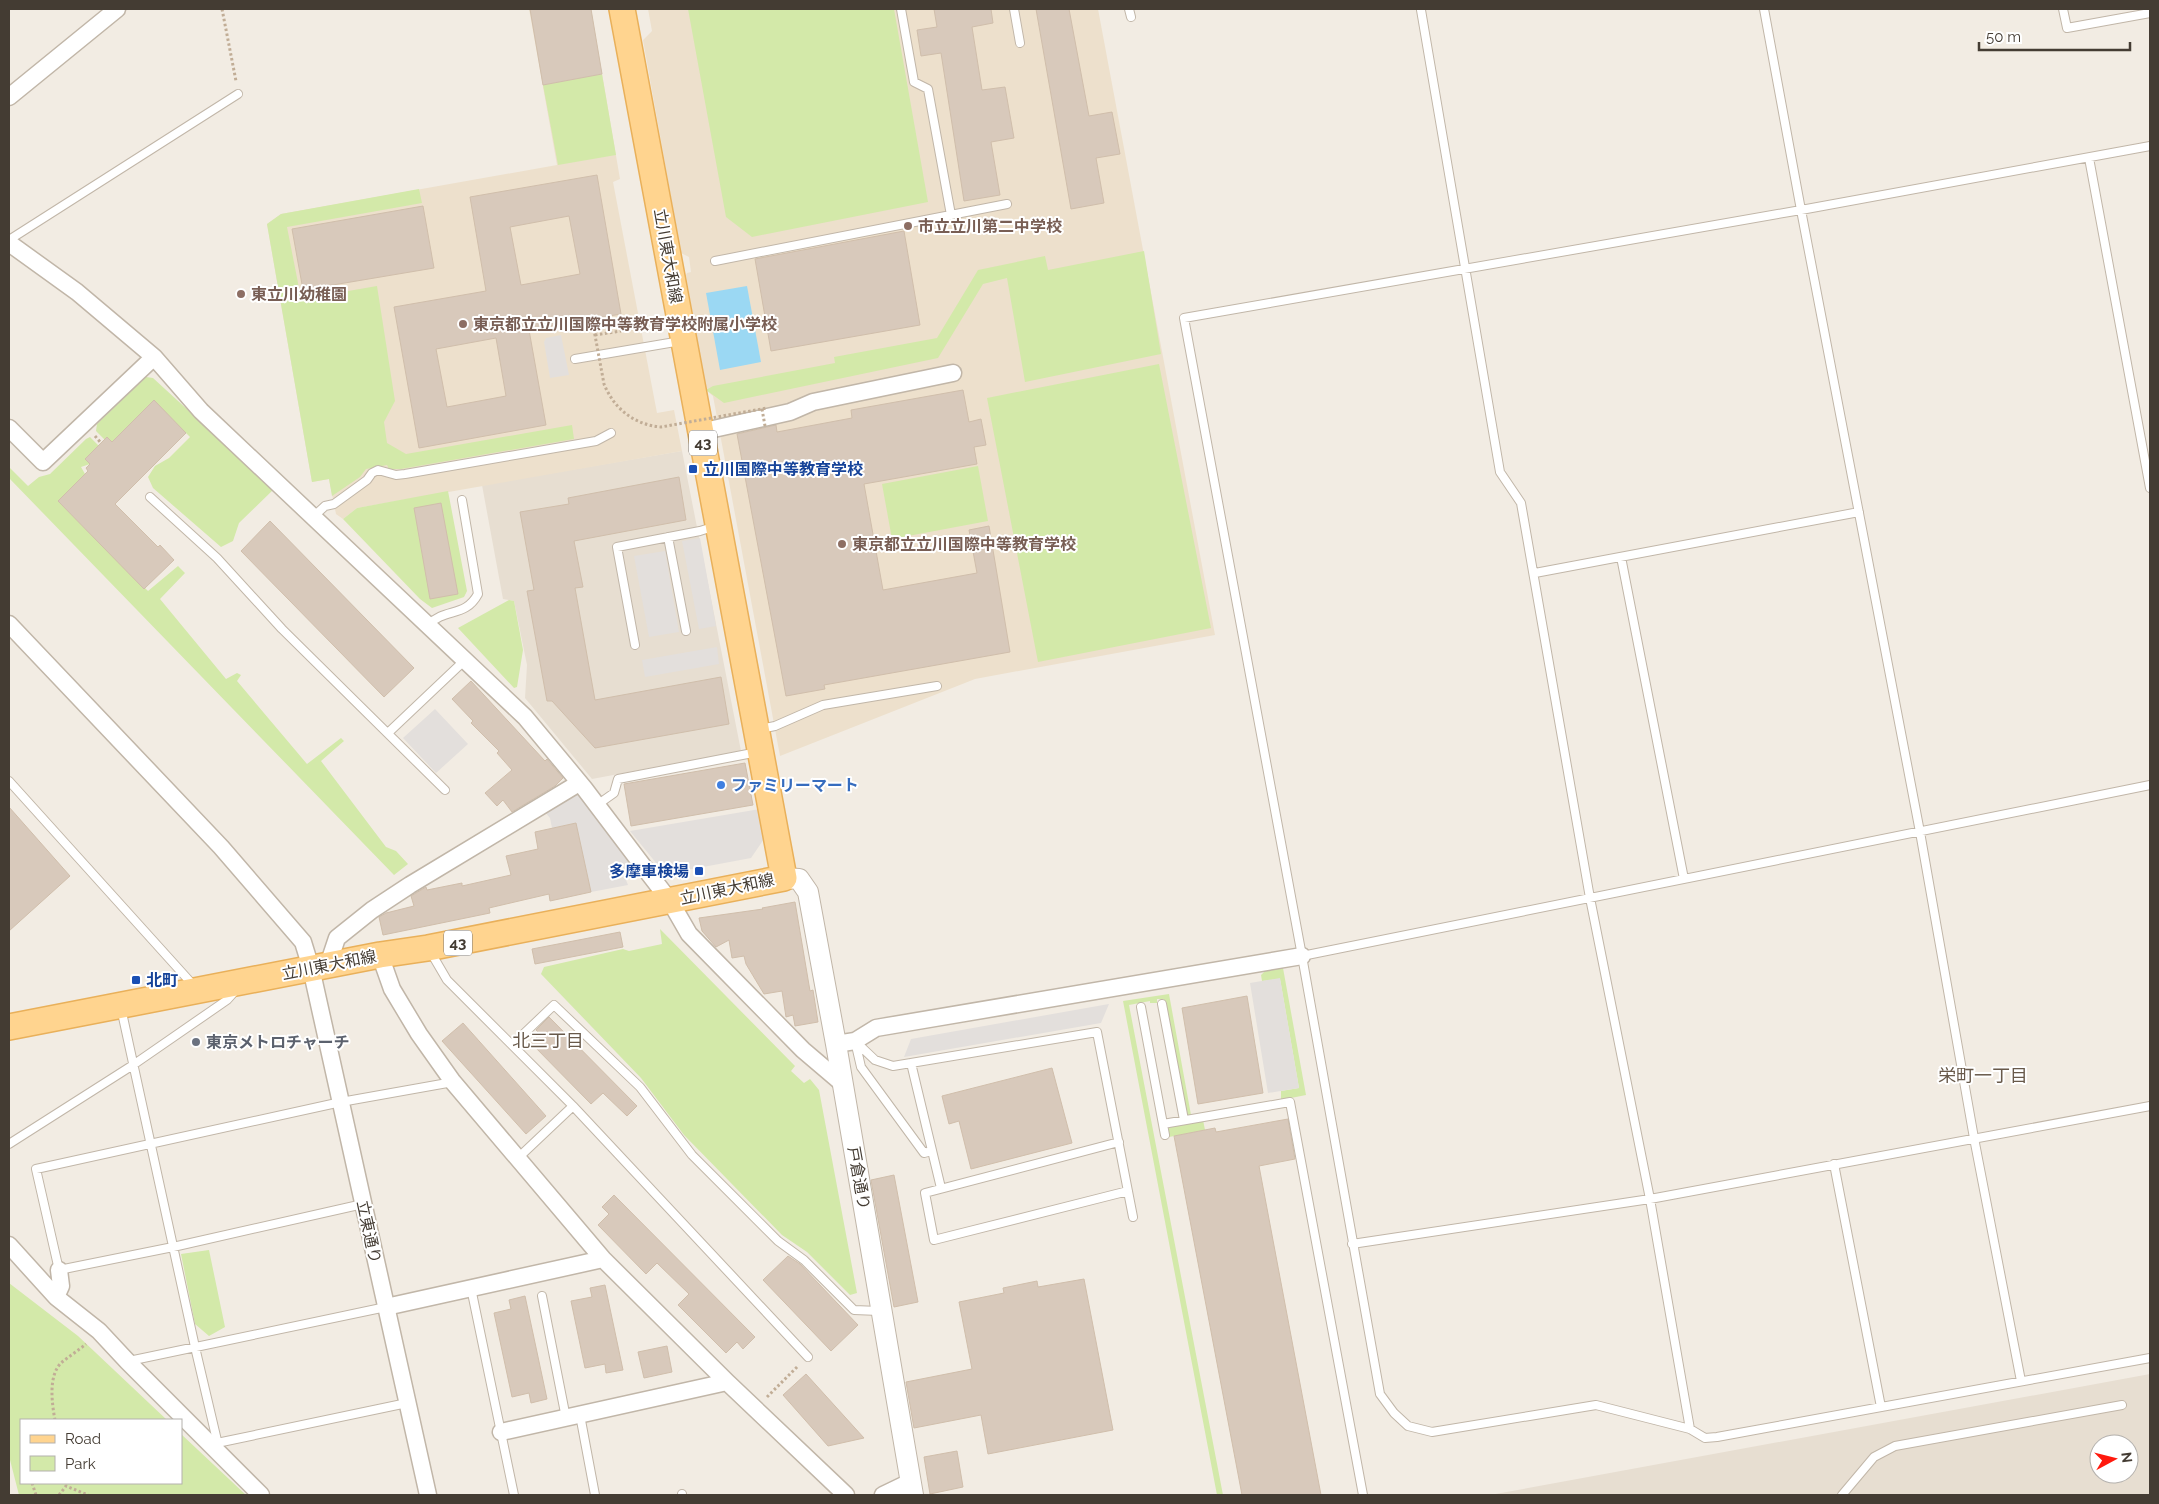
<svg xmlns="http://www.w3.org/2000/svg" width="2159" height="1504" font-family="Raleway,'Noto Sans JP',sans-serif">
  <rect width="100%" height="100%" fill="#f2ece3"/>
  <path fill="#e7ded1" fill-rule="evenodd" d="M682 451 741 751 592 779 525 698 527 665 514 601 503 599 482 485Z
    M2150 1374V1495H1490ZM2099 1444H2129V1474H2099Z"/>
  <path fill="#ede0cc" d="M529 9H591L620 179 613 182 657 413 674 410 682 451 357 508 343 519 336 514 329 479 312 482 267 224 281 214 557 165Z
    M648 9H1098L1215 635 975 679 780 756 713 396 706 390 686 275 687 273 691 272 689 257 681 253 643 40 652 31Z"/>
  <path fill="#d3e9a9" d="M688 9H894L928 202 752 237 726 217Z
    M602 74 616 155 558 165 543 85Z
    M419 189 422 203 287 227 300 293 308 298 377 286 395 401 384 422 387 443 406 454 572 425 574 439 401 469H389L387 465 366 469 360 477 332 496 329 479 312 482 267 224 281 214Z
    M1144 251 1161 354 1025 382 1007 278 983 284 938 358 724 403 706 390 713 386 835 363 834 357 937 338 978 270 1045 256 1048 270Z
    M1159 364 1211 628 1038 662 987 398Z
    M146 377 153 378 274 489 239 523 233 541 221 547 153 488 148 477 155 466 169 458 190 437 154 401 112 442 105 440 96 431 97 424Z
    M90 437 99 446 85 459 90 464 81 467 85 474 58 501 148 591 178 566 185 573 160 599 226 679 237 673 241 675 237 681 307 764 341 738 344 741 321 761 386 847 396 851 408 864 394 875 9 478V467L28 486 39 477 50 474 86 439Z
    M978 466 988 521 892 539 882 484Z
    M448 491 467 591 464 597 432 608 420 599 343 519 357 508Z
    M509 600 514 601 523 650 517 687 514 688 458 628Z
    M660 929 795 1066 791 1071 804 1083 810 1079 819 1090 857 1293 850 1295 807 1252 782 1235 684 1135 641 1078 541 974 544 967 623 949 629 951 662 944Z
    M1283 968 1306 1095 1281 1100V1091L1299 1088 1280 979 1262 981 1261 975 1266 970Z
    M1169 994 1191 1115 1186 1116 1164 999H1157V1003H1150V1001L1129 1005 1223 1495H1217L1123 1001Z
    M1203 1120 1205 1130 1169 1137 1167 1126Z
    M209 1250 225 1327 209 1336 195 1324 181 1254Z
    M9 1283 78 1336 167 1420H21V1483H181V1434L246 1495H19L9 1456Z"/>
  <path fill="#e3dfdc" d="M561 335 569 375 550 378 544 342 546 338Z
    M700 538 716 626 699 629 682 541Z
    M665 551 679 632 649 637 634 556Z
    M717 647 719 664 645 677 642 660Z
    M435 709 468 744 436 773 403 738Z
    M578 792 637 873 626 880 628 885 591 892 576 823 552 828 550 818 545 812Z
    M760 809 764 839 751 858 671 873 661 869 630 831Z
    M1280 978 1299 1088 1268 1093 1250 983Z
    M1109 1004 1101 1023 904 1057 911 1039Z"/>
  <path fill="#9bd8f3" d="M747 286 761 362 720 370 706 293Z"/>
  <path fill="#d8c9bb" stroke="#d0beab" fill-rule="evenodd" d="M530 9H591L602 74 543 85Z
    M934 9H991L993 23 972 27 982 90 1005 87 1014 138 991 142 1000 195 964 201 941 53 921 56 917 30 937 27Z
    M1036 9H1069L1089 116 1112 112 1120 154 1096 158 1104 203 1071 209Z
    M597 175 621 314 529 330 546 425 419 448 394 307 486 291 470 197ZM569 216 580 274 521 285 510 227ZM496 338 506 396 447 407 436 349Z
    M423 206 434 268 303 290 292 229Z
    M904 231 920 325 771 351 755 259Z
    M963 390 969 422 981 419 986 445 974 447 977 464 864 484 883 590 977 573 969 530 989 526 1010 652 824 685 825 689 786 696 737 434 776 425 777 432 852 418 851 410Z
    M154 400 186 433 115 504 158 547 160 545 174 560 144 589 58 501 88 471 86 468 90 464 85 459 107 437 112 442Z
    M679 477 686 520 574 541 583 587 575 588 595 700 721 677 729 724 595 748 552 701H547L527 591 534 590 520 512 569 504 568 498Z
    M441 503 458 594 430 599 414 508Z
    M270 521 414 668 384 697 241 551Z
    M471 681 545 761 547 759 563 778 555 786 512 812 503 800 497 806 485 793 512 770 497 753 499 751 471 723 473 721 452 699Z
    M745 763 753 805 631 826 624 784Z
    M9 807 70 876 9 931Z
    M576 823 591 892 550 901 549 894 489 908 490 913 383 935 379 917 386 913 414 906 411 896 426 887 427 890 462 883V886L511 875 506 856 538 849 535 832Z
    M795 902 810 991 813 990 818 1022 795 1026 793 1015 786 1017 782 991 764 994 746 964 744 956 732 958 729 940 716 947 702 931 699 918 763 909 762 908Z
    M620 932 623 947 535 964 532 949Z
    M1247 996 1263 1093 1198 1104 1182 1008Z
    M549 1017 637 1106 627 1116 603 1093 591 1104 531 1043 540 1034 536 1030Z
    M463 1023 546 1116 526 1134 442 1041Z
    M1052 1068 1072 1143 971 1169 959 1121 949 1124 942 1096Z
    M1288 1119 1295 1159 1259 1166 1321 1495H1242L1174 1136 1215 1128 1216 1132Z
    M894 1175 918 1302 894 1307 871 1180Z
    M614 1195 755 1337 743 1349 737 1342 726 1353 678 1305 689 1294 657 1263 646 1274 598 1225 609 1214 602 1207Z
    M788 1256 800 1264 858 1325 831 1351 763 1280Z
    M1084 1279 1113 1430 988 1454 981 1415 914 1428 906 1382 972 1369 959 1302 1004 1293 1003 1288 1037 1281 1038 1287Z
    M605 1285 623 1370 606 1373 605 1364 585 1368 571 1301 592 1297 590 1288Z
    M525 1296 547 1399 531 1403 529 1393 512 1397 494 1313 511 1309 509 1300Z
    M667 1346 672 1372 644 1378 638 1352Z
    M806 1374 864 1438 828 1446 783 1395Z
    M957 1451 963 1487 930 1494 924 1457Z"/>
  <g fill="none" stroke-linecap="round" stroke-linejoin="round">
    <defs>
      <path id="service" d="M901 9 914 82 928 89 951 215
        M1014 9 1020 43
        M1129 9 1131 17
        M1764 9 1801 210 1920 832 1974 1138 2021 1381
        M2063 9 2067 28 2150 13
        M1421 10 1500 472 1521 503 1590 898 1650 1199 1690 1429
        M2150 146 1801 210 1184 318 1302 956 1380 1394 1394 1413 1408 1426 1432 1432 1596 1405 1690 1429 1705 1438 1717 1437 2150 1358
        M2089 158 2150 488
        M9 240 238 94
        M715 261 1007 204
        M575 359 681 341
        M150 497 217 558 282 629 445 790
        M313 517 325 506 334 504 367 480 372 473 378 470 396 475 405 474 596 441 611 433
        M668 537 686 631
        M1621 557 1684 879
        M1535 573 1859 512
        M428 625C446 607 465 618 478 594L462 500
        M635 645 617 547 700 531 716 526
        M760 729 775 726 823 705 937 686
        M389 732 465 660
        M9 781 194 986
        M597 805 614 793 618 779 758 752
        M430 951 447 980 573 1106 808 1357
        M1302 956 2150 785
        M1162 1004 1184 1120
        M1141 1007 1165 1135
        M121 1008 195 1347 219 1449
        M855 1041 875 1060 893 1066 1097 1032 1133 1217
        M855 1041 861 1067 924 1153 932 1151
        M513 1044 554 1005 640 1087 692 1155 778 1241 804 1260 854 1310 879 1311
        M911 1063 941 1188
        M1163 1124 1290 1102 1363 1495
        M1119 1142 925 1193 934 1240 1128 1191
        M9 1144 133 1065 227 1000 236 990
        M518 1158 573 1106
        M1834 1164 1881 1407
        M363 1204 173 1247 59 1270 36 1169 341 1102 453 1082
        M1352 1244 1650 1199 2150 1106
        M471 1288 514 1495
        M542 1296 566 1418
        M129 1361 386 1307
        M580 1415 595 1495
        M217 1443 407 1403
        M682 1494V1495
        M1842 1495 1874 1457 1895 1446 2122 1405"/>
      <path id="minor" d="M9 97 117 9
        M9 243 77 292 154 357 201 411 525 717 584 788 643 866 670 901 689 934 803 1050 843 1084
        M9 428 43 462 154 357
        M700 432 790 412 813 402 953 373
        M9 624 221 847 303 942 311 968 428 1495
        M380 955 392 989 419 1034 453 1082 603 1259 727 1382 846 1495
        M328 965 337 938 372 910 410 885 579 783
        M836 1044 855 1041 876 1028 1302 956
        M9 1245 56 1297 99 1331 127 1361 261 1495
        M56 1297 61 1286 59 1270
        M386 1307 603 1259
        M501 1432 727 1382
        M883 1495 910 1482"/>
      <path id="tertiary" d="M784 878 799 879 808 892 836 1044 913 1495"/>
      <path id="primary" d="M9 1027 380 955 428 948 784 878 622 9"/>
    </defs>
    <use href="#service" stroke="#c1b6a8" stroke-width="10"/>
    <use href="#minor" stroke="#c1b6a8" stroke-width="19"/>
    <use href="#tertiary" stroke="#c1b6a8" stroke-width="22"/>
    <use href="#primary" stroke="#e9b05a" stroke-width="28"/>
    <path stroke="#c1ad96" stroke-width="3" stroke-dasharray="2.5 2.5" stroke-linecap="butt" d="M222 9 236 81
      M595 335 621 331
      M95 436 101 443
      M767 1397 798 1366
      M55 1420C52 1404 48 1376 61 1363 68 1357 79 1350 86 1344
      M32 1483 36 1495
      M59 1495 66 1486 88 1495"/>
    <use href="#service" stroke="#fff" stroke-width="8"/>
    <use href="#minor" stroke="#fff" stroke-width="16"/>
    <use href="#tertiary" stroke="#fff" stroke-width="20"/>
    <use href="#primary" stroke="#ffd48f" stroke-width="25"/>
    <path stroke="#c1ad96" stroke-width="3" stroke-dasharray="2.5 2.5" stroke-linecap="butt" d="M592 319 604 384C614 409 635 425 661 427L767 408
      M762 409 765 426"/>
  </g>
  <g fill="#8d6e63" stroke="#fff" stroke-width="2">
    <circle cx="908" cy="226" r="5"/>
    <circle cx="241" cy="294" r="5"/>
    <circle cx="463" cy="324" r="5"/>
    <circle cx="842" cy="544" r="5"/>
  </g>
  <g fill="#1a4fb4" stroke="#fff" stroke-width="2">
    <rect x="688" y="464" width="10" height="10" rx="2.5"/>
    <rect x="694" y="866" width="10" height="10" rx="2.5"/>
    <rect x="131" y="975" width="10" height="10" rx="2.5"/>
  </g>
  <circle fill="#3f7fe0" stroke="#fff" stroke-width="2" cx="721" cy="785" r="5"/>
  <circle fill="#6b7280" stroke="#fff" stroke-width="2" cx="196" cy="1042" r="5"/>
  <g text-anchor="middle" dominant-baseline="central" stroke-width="4" stroke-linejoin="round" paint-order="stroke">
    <g fill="#fff" stroke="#7c7670" stroke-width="1">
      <rect x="689" y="430.5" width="28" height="25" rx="4"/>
      <rect x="444" y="930.5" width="28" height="25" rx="4"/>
    </g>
    <g font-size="15" font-weight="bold" fill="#443c33">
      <text x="703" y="443">43</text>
      <text x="458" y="943">43</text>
    </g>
    <g font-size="16" font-weight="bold" fill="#785e54" stroke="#fff" text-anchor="start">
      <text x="918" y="226">市立立川第二中学校</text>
      <text x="251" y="294">東立川幼稚園</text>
      <text x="473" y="324">東京都立立川国際中等教育学校附属小学校</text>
      <text x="852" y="544">東京都立立川国際中等教育学校</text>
    </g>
    <g font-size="16" fill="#443c33" stroke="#fff">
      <text transform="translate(668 256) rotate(80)">立川東大和線</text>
      <text transform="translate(727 889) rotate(-12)">立川東大和線</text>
      <text transform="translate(329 965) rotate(-11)">立川東大和線</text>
      <text transform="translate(859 1178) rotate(80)">戸倉通り</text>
      <text transform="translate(369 1232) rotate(78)">立東通り</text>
    </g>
    <g font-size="16" font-weight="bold" fill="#164399" stroke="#fff" text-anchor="start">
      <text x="703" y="469">立川国際中等教育学校</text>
      <text x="689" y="871" text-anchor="end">多摩車検場</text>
      <text x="146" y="980">北町</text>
    </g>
    <g font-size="16" font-weight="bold" fill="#366cbe" stroke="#fff" text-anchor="start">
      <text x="731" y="785">ファミリーマート</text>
    </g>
    <g font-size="16" font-weight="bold" fill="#5b616d" stroke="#fff" text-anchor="start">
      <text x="206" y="1042">東京メトロチャーチ</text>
    </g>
    <g font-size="18" fill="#68594a" stroke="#fff">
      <text x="548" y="1040">北三丁目</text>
      <text x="1983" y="1075">栄町一丁目</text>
    </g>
  </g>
  <rect width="2159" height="1504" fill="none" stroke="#443c33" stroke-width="20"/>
  <rect x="20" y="1419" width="162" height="65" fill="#ffffff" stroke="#b4b1ad"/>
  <rect x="30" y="1435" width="25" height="8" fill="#ffd48f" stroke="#b4b1ad"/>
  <text x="65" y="1444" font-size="15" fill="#443c33">Road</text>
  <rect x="30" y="1456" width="25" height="15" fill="#d3e9a9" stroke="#b4b1ad"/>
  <text x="65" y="1469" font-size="15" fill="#443c33">Park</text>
  <g transform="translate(2114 1459) rotate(83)"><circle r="24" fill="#ffffff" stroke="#b4b1ad"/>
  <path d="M0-4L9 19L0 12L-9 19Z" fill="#ff190d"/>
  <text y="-8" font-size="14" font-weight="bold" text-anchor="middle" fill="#443c33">N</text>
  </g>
  <path d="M1979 42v8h151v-8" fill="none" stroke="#443c33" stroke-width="2.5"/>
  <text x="1986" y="42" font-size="15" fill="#443c33" stroke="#ffffff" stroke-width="4" paint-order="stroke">50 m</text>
</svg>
